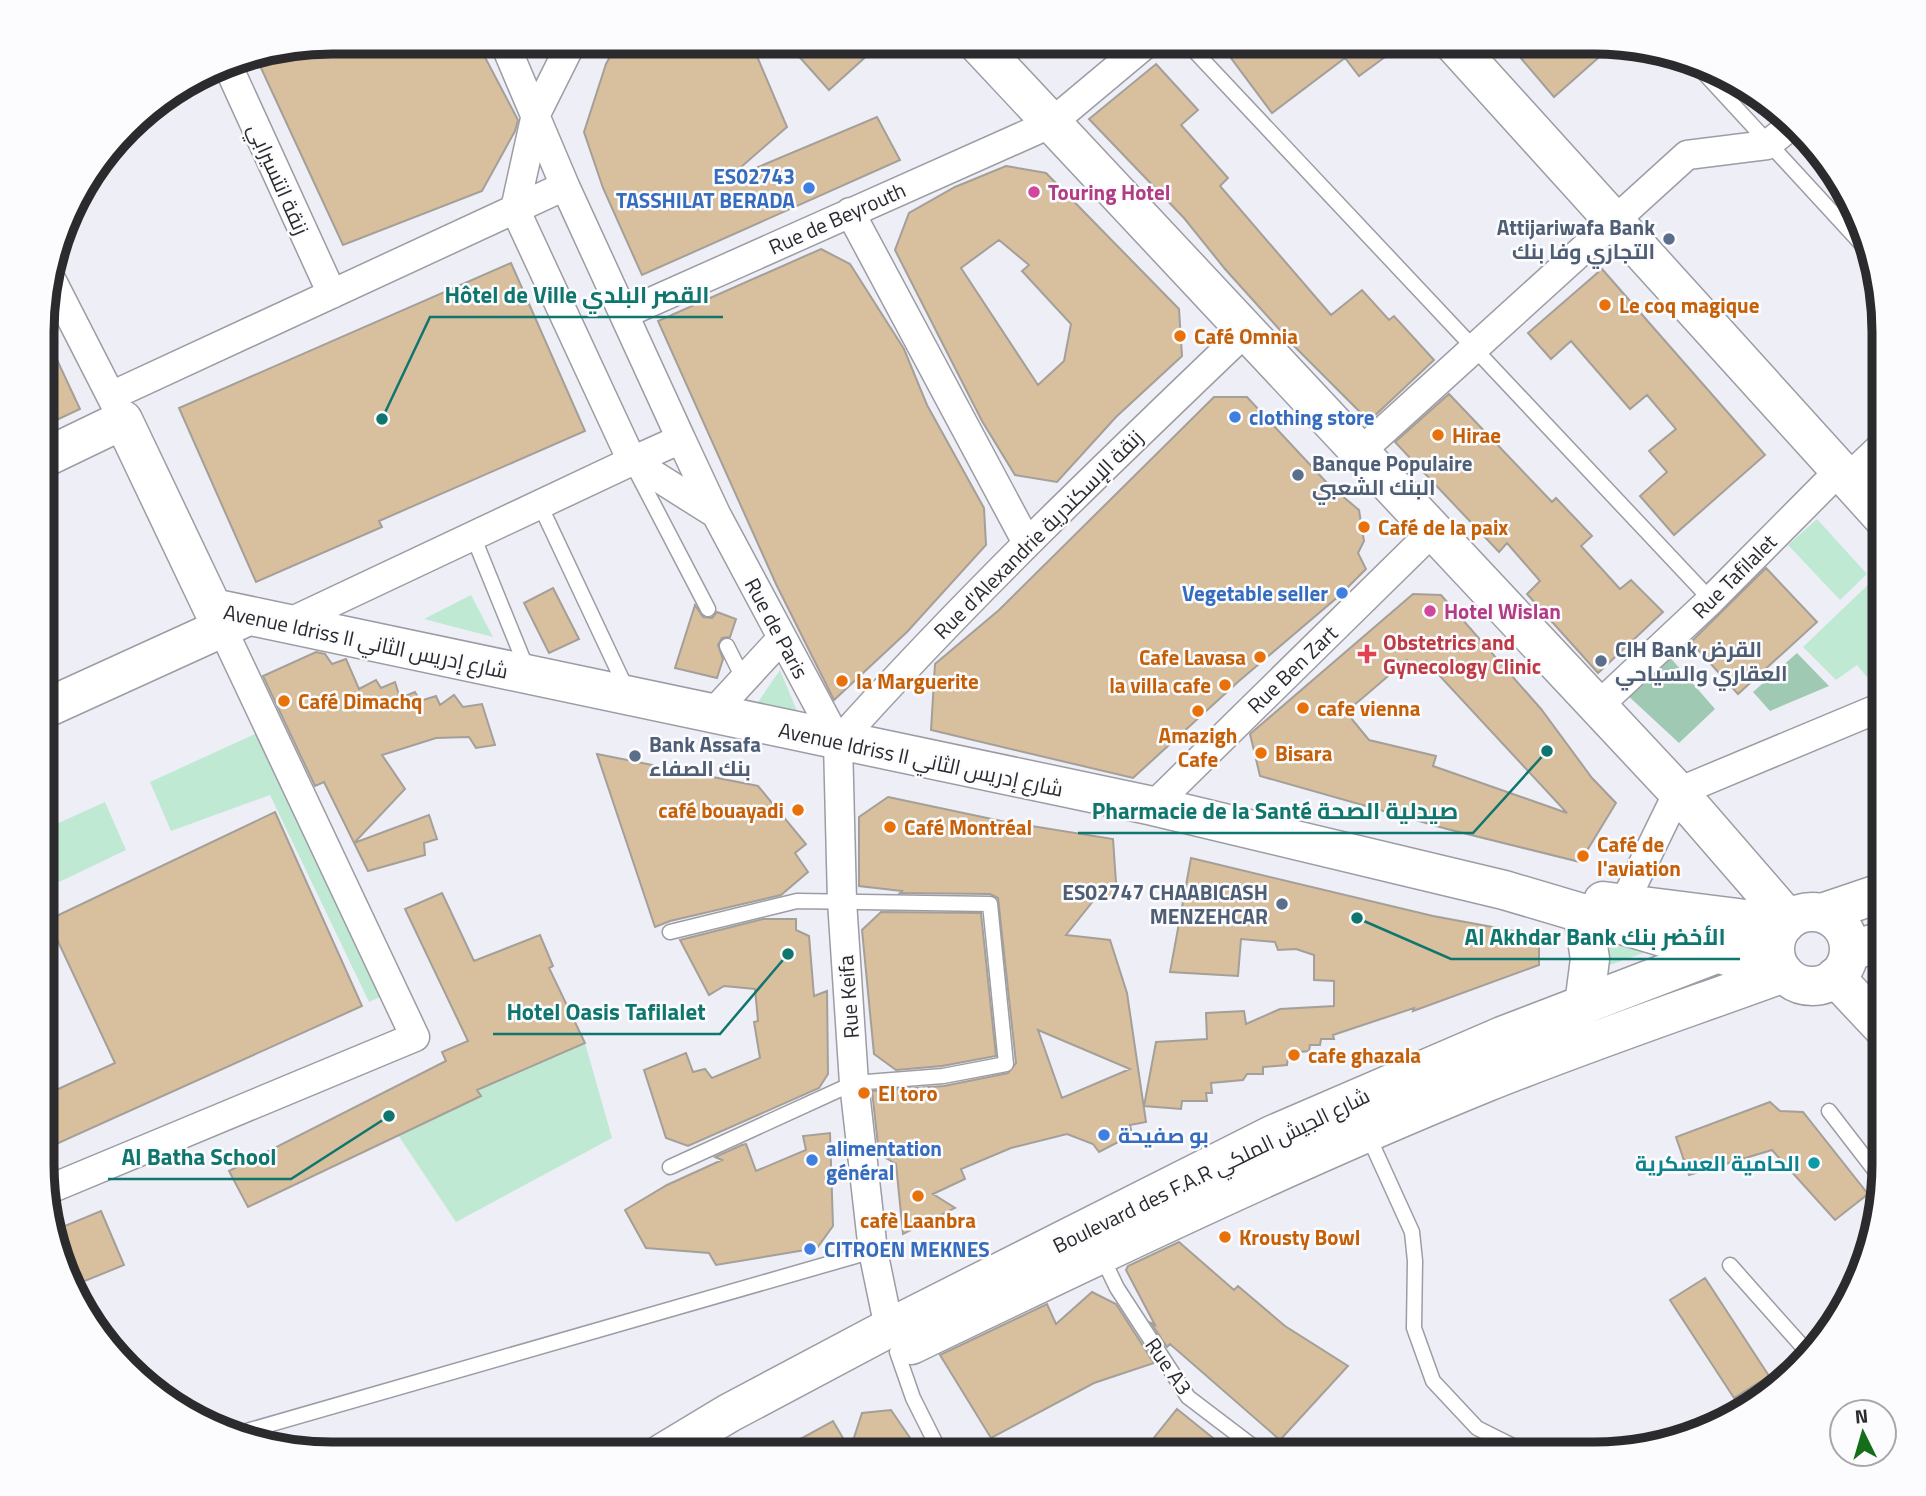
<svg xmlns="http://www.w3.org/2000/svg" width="1926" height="1496" font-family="'Titillium Web',Cairo,sans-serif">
  <rect width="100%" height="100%" fill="#eeeef6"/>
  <path fill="#bfe9d3" d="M1817 519 1867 574 1840 600 1788 545Z
    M1873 580 1884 592V670L1867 677 1857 665 1836 680 1803 647Z
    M471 595 493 637 424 619Z
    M780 670 799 716 754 708Z
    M259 732 382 996 369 1002 270 795 171 831 150 782Z
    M105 802 126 850 53 885 43 905V830Z
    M1605 938 1649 951 1607 966Z
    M585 1043 612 1138 456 1222 398 1135 481 1096 477 1090Z"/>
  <path fill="#a0c9b4" d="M1797 653 1829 686 1770 711 1753 692Z
    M1668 655 1715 709 1679 743 1625 693Z"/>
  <path fill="#d8bf9e" stroke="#a49f98" stroke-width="2" fill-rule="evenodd" d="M332 42H477L518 120 515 131 482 191 343 245 255 55Z
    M618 42H751L787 127 725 181 877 117 900 160 642 275 603 188 584 132 606 64Z
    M786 42H882L829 90Z
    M1219 42H1333L1404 43 1359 76 1345 58 1272 113Z
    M1508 43H1615L1554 97Z
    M1156 64 1198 110 1181 125 1228 178 1220 186 1331 315 1362 290 1389 320 1394 316 1434 360 1369 421 1296 348 1225 269 1184 218 1089 119Z
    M1006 166 1046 173 1179 309 1182 356 1116 417 1057 482 1015 475 982 421 895 250 909 213 955 187ZM999 240 1029 265 1022 271 1071 324 1064 361 1038 385 961 268Z
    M821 249 850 264 904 349 927 405 984 508 986 545 907 632 834 700 776 584 658 321Z
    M511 263 585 431 379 521 382 527 256 582 179 408Z
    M1602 269 1765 455 1674 535 1640 496 1667 472 1649 451 1676 429 1647 395 1630 409 1571 341 1551 359 1528 333Z
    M44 332 80 409 44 426V403L52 400 44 384Z
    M1449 394 1552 502 1556 498 1592 536 1581 546 1620 589 1631 580 1663 612 1598 673 1527 594 1540 581 1507 543 1499 552 1395 442Z
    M1214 397H1247L1328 484 1359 510 1364 541 1358 553 1366 569 1339 596 1239 681 1133 778 931 730 935 664 999 610Z
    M1766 568 1817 622 1738 694 1691 642Z
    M553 588 579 639 549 653 524 603Z
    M1413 594 1441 595 1541 709 1592 778 1616 803 1580 862 1447 829 1260 776 1250 734ZM1407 660 1414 669 1426 661 1567 813 1433 766 1436 756 1369 740 1346 712Z
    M695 605 703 617 712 618 717 612 736 619 730 637 722 638 718 645 723 659 717 678 675 668Z
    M316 652 325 654 332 664 346 659 359 689 376 680 381 688 395 682 400 698 415 692 420 701 436 696 440 705 454 695 463 707 482 704 495 745 476 748 469 737 436 738 382 755 405 789 354 843 429 815 437 839 424 843 425 855 368 871 324 782 315 786 263 676Z
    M597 754 758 786 806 844 795 853 808 872 781 895 670 921 655 927Z
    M888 797 1006 822 1113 839 1117 897 1094 900 1066 935 1110 940 1127 993 1146 1122 1130 1125 1132 1135 1099 1152 1093 1144 1067 1134 1011 1148 961 1169 965 1179 933 1194 955 1208 903 1234 896 1164 879 1154 872 1091 944 1086 1008 1073 1016 1063 998 898 990 894 900 893 902 891 859 886V817ZM1038 1030 1130 1069 1062 1098Z
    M275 812 362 1006 43 1150V1096L115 1063 48 920Z
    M1191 858 1433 916 1525 933 1539 939V965L1413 1011 1414 1008 1333 1035 1334 1039H1321L1320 1045H1310L1309 1051 1299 1052 1297 1058 1288 1056 1287 1065 1263 1067V1074H1247L1243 1080 1211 1083 1212 1093H1206L1207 1101H1182L1181 1109 1144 1106 1156 1042 1207 1039 1206 1013 1244 1011 1246 1024 1280 1009 1334 1006V981L1314 980V955L1296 949 1278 950 1275 942 1241 939 1238 976 1170 972Z
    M442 893 474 961 540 935 553 966 549 968 585 1043 477 1090 481 1096 248 1207 229 1171 446 1061 442 1052 468 1041 405 909Z
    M881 912 981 913 996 1056 942 1066 896 1070 874 1054 862 930Z
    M763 919H796V930L809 936 814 996 827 991 828 1074 819 1088 688 1146 666 1138 644 1070 686 1053 693 1072 705 1069 712 1078 760 1058 754 1022 758 1021 755 989 724 986 709 995 680 940Z
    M1770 1102 1780 1111 1803 1112 1868 1194 1835 1220 1772 1150 1689 1175 1676 1137Z
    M830 1133 833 1226 817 1248 716 1265 709 1253 646 1248 625 1210 667 1185 722 1160 715 1157 742 1145 746 1144 756 1171 806 1150 803 1136Z
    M101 1211 124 1265 70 1287 55 1230Z
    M1179 1242 1234 1290 1238 1286 1285 1326 1348 1366 1280 1440 1170 1344 1167 1347 1151 1323 1155 1325 1126 1270 1128 1266Z
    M1705 1278 1769 1376 1734 1398 1670 1300Z
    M1092 1292 1116 1304 1154 1363 1094 1383 991 1438 940 1355 1047 1304 1056 1324Z
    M1177 1409 1233 1454H1141Z
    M891 1410 921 1454H773L833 1421 850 1450 862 1413Z"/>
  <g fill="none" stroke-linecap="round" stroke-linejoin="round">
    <defs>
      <path id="lane" d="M1186 42 1711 600
        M1693 61 1868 251
        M635 469 708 609
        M540 505 627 690
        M473 536 527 669
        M727 646 744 680
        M1829 1111 1883 1181
        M1367 1133 1412 1232 1415 1261 1414 1328 1433 1381 1477 1428 1529 1454
        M670 1167 854 1083 943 1076 1006 1064 990 904 797 901 670 932
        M1102 1257 1117 1288 1188 1397 1263 1454
        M1730 1265 1811 1356
        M897 1352 913 1398 941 1454
        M233 1435 873 1251"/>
      <path id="street" d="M504 42 565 186
        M227 64 332 294
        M515 209 536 114 572 42
        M850 212 1026 541
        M50 277 119 412
        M624 314 1050 124 1148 42
        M111 396 565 186 681 439 632 461 515 209
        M681 439 716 514 838 742 842 901 854 1083 873 1251 889 1328
        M1360 452 1687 155 1767 145 1793 124
        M1846 480 1884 444
        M286 624 632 461 716 514
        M1597 707 1711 600 1838 472
        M711 715 782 638
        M838 742C967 598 1106 465 1245 332
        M1153 806 1432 532
        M1624 903 1678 792 1884 706
        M45 1191 415 1037 222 628"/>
      <path id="secondary" d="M976 42 1678 792 1789 920
        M1453 43 1884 519
        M44 458 123 420 222 628
        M213 608 1153 806 1504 890 1784 973
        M44 709 246 617
        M1603 901 1785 924
        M1835 977 1883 1028"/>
      <path id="primary" d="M1775 949a37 37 0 1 1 74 0a37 37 0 1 1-74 0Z
        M1822 913 1884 892
        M1583 914 1590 959 1584 1005
        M1849 952 1884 940
        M911 1345C1100 1254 1291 1162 1485 1083 1584 1043 1685 1009 1784 973
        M661 1454 729 1413 889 1328 1272 1135 1502 1036 1781 929"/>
    </defs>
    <use href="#lane" stroke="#9c9ca4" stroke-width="17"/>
    <use href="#street" stroke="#9c9ca4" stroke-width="31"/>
    <use href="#secondary" stroke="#9c9ca4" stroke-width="41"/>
    <use href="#primary" stroke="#9c9ca4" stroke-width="41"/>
    <use href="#lane" stroke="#fff" stroke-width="14"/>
    <use href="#street" stroke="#fff" stroke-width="28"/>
    <use href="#secondary" stroke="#fff" stroke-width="38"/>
    <use href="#primary" stroke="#fff" stroke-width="38"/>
  </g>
  <g fill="#3f7fe0" stroke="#fcfcff" stroke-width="2.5">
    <circle cx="809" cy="188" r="7"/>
    <circle cx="1235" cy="417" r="7"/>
    <circle cx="1342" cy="593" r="7"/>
    <circle cx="1104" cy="1135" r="7"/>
    <circle cx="812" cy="1160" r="7"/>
    <circle cx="810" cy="1249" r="7"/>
  </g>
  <g fill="#d1479c" stroke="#fcfcff" stroke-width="2.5">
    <circle cx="1034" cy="192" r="7"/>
    <circle cx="1430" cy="611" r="7"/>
  </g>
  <g fill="#5c6f8a" stroke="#fcfcff" stroke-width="2.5">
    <circle cx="1669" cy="239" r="7"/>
    <circle cx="1298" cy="475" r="7"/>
    <circle cx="1601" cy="661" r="7"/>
    <circle cx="635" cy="756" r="7"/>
    <circle cx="1282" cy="904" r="7"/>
  </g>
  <g fill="#e8710a" stroke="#fcfcff" stroke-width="2.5">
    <circle cx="1605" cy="305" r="7"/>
    <circle cx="1180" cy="336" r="7"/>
    <circle cx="1438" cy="435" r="7"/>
    <circle cx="1364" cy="527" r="7"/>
    <circle cx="1260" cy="657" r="7"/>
    <circle cx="842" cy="681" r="7"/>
    <circle cx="1225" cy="685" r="7"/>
    <circle cx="284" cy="701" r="7"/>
    <circle cx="1303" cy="708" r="7"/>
    <circle cx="1198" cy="711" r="7"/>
    <circle cx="1261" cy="753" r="7"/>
    <circle cx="798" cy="810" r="7"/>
    <circle cx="890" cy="827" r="7"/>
    <circle cx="1583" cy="856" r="7"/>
    <circle cx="1294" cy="1055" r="7"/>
    <circle cx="864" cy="1093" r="7"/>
    <circle cx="918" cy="1196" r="7"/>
    <circle cx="1225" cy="1237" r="7"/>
  </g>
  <path fill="#e0444e" stroke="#fcfcff" stroke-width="2.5" d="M1363.5 643.5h7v7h7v7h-7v7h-7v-7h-7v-7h7z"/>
  <circle fill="#0f9aa8" stroke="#fcfcff" stroke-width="2.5" cx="1814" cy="1163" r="7"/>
  <g text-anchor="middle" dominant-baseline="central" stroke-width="5" stroke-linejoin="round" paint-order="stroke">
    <g font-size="21" font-weight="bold" fill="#366cbe" stroke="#fcfcff" text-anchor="start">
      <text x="795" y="176" text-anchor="end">ES02743<tspan x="795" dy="24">TASSHILAT BERADA</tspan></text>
      <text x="1249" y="417">clothing store</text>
      <text x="1328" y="593" text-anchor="end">Vegetable seller</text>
      <text x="1118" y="1135">بو صفيحة</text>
      <text x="826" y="1148">alimentation<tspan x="826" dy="24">général</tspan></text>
      <text x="824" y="1249">CITROEN MEKNES</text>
    </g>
    <g font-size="21" fill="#2b2b2e" stroke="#fcfcff">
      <text transform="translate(279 179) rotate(66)">زنقة انتسيرابي</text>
      <text transform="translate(837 218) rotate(-24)">Rue de Beyrouth</text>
      <text transform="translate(1038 534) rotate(-45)">Rue d'Alexandrie زنقة الإسكندرية</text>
      <text transform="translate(1734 576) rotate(-45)">Rue Tafilalet</text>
      <text transform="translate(777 628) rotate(62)">Rue de Paris</text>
      <text transform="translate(366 641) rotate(12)">Avenue Idriss II شارع إدريس الثاني</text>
      <text transform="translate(1292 669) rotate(-44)">Rue Ben Zart</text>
      <text transform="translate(921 759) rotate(12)">Avenue Idriss II شارع إدريس الثاني</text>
      <text transform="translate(848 997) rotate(-94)">Rue Keifa</text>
      <text transform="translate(1211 1170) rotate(-26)">Boulevard des F.A.R شارع الجيش الملكي</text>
      <text transform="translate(1169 1366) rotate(55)">Rue A3</text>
    </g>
    <g font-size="21" font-weight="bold" fill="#b23c85" stroke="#fcfcff" text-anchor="start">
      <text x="1048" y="192">Touring Hotel</text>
      <text x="1444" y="611">Hotel Wislan</text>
    </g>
    <g font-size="21" font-weight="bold" fill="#4e5e75" stroke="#fcfcff" text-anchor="start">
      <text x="1655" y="227" text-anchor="end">Attijariwafa Bank<tspan x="1655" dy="24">التجاري وفا بنك</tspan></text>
      <text x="1312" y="463">Banque Populaire<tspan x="1312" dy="24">البنك الشعبي</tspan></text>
      <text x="1615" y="649">CIH Bank القرض<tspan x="1615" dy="24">العقاري والسياحي</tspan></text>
      <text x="649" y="744">Bank Assafa<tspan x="649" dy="24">بنك الصفاء</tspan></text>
      <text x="1268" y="892" text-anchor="end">ES02747 CHAABICASH<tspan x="1268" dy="24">MENZEHCAR</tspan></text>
    </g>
    <g font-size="21" font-weight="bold" fill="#c56008" stroke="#fcfcff" text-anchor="start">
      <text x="1619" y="305">Le coq magique</text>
      <text x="1194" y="336">Café Omnia</text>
      <text x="1452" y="435">Hirae</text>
      <text x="1378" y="527">Café de la paix</text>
      <text x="1246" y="657" text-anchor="end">Cafe Lavasa</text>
      <text x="856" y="681">la Marguerite</text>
      <text x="1211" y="685" text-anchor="end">la villa cafe</text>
      <text x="298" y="701">Café Dimachq</text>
      <text x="1317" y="708">cafe vienna</text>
      <text x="1198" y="735" text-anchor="middle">Amazigh<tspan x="1198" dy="24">Cafe</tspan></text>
      <text x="1275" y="753">Bisara</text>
      <text x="784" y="810" text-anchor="end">café bouayadi</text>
      <text x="904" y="827">Café Montréal</text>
      <text x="1597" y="844">Café de<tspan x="1597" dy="24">l'aviation</tspan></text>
      <text x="1308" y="1055">cafe ghazala</text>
      <text x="878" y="1093">El toro</text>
      <text x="918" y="1220" text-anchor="middle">cafè Laanbra</text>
      <text x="1239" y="1237">Krousty Bowl</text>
    </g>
    <g font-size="21" font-weight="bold" fill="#be3a42" stroke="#fcfcff" text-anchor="start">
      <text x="1383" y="642">Obstetrics and<tspan x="1383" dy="24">Gynecology Clinic</tspan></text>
    </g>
    <g font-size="21" font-weight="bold" fill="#0d838f" stroke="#fcfcff" text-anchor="end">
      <text x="1800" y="1163">الحامية العسكرية</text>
    </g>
  </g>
  <path d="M0 0H1926V1496H0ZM332 54H1594A278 278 0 0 1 1872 332V1164A278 278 0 0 1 1594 1442H332A278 278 0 0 1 54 1164V332A278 278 0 0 1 332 54Z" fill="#fcfcff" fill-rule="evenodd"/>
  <path fill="none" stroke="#2b2b2e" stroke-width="9" d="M332 54H1594A278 278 0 0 1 1872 332V1164A278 278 0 0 1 1594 1442H332A278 278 0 0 1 54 1164V332A278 278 0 0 1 332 54Z"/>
  <path fill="none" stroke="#0f766e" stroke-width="2.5" d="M382 419L430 317H723M1547 751L1473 833H1078M1357 918L1451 959H1740M788 954L720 1034H493M389 1116L291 1179H108"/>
  <g fill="#0f766e" stroke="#fcfcff" stroke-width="2.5">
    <circle cx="382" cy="419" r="7"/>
    <circle cx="1547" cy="751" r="7"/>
    <circle cx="1357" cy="918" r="7"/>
    <circle cx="788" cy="954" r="7"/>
    <circle cx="389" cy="1116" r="7"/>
  </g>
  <g font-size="23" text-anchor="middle" font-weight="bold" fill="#0f766e" stroke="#fcfcff" stroke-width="5" stroke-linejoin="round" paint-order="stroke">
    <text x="577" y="303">Hôtel de Ville القصر البلدي</text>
    <text x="1275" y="819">Pharmacie de la Santé صيدلية الصحة</text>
    <text x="1595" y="945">Al Akhdar Bank الأخضر بنك</text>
    <text x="606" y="1020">Hotel Oasis Tafilalet</text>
    <text x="199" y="1165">Al Batha School</text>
  </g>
  <g transform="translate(1863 1433) rotate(355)"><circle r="33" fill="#fcfcff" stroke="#a8a8ab" stroke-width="2"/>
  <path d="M0-5L12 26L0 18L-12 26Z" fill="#156f1a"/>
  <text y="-10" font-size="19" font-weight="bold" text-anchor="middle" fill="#2b2b2e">N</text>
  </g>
</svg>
